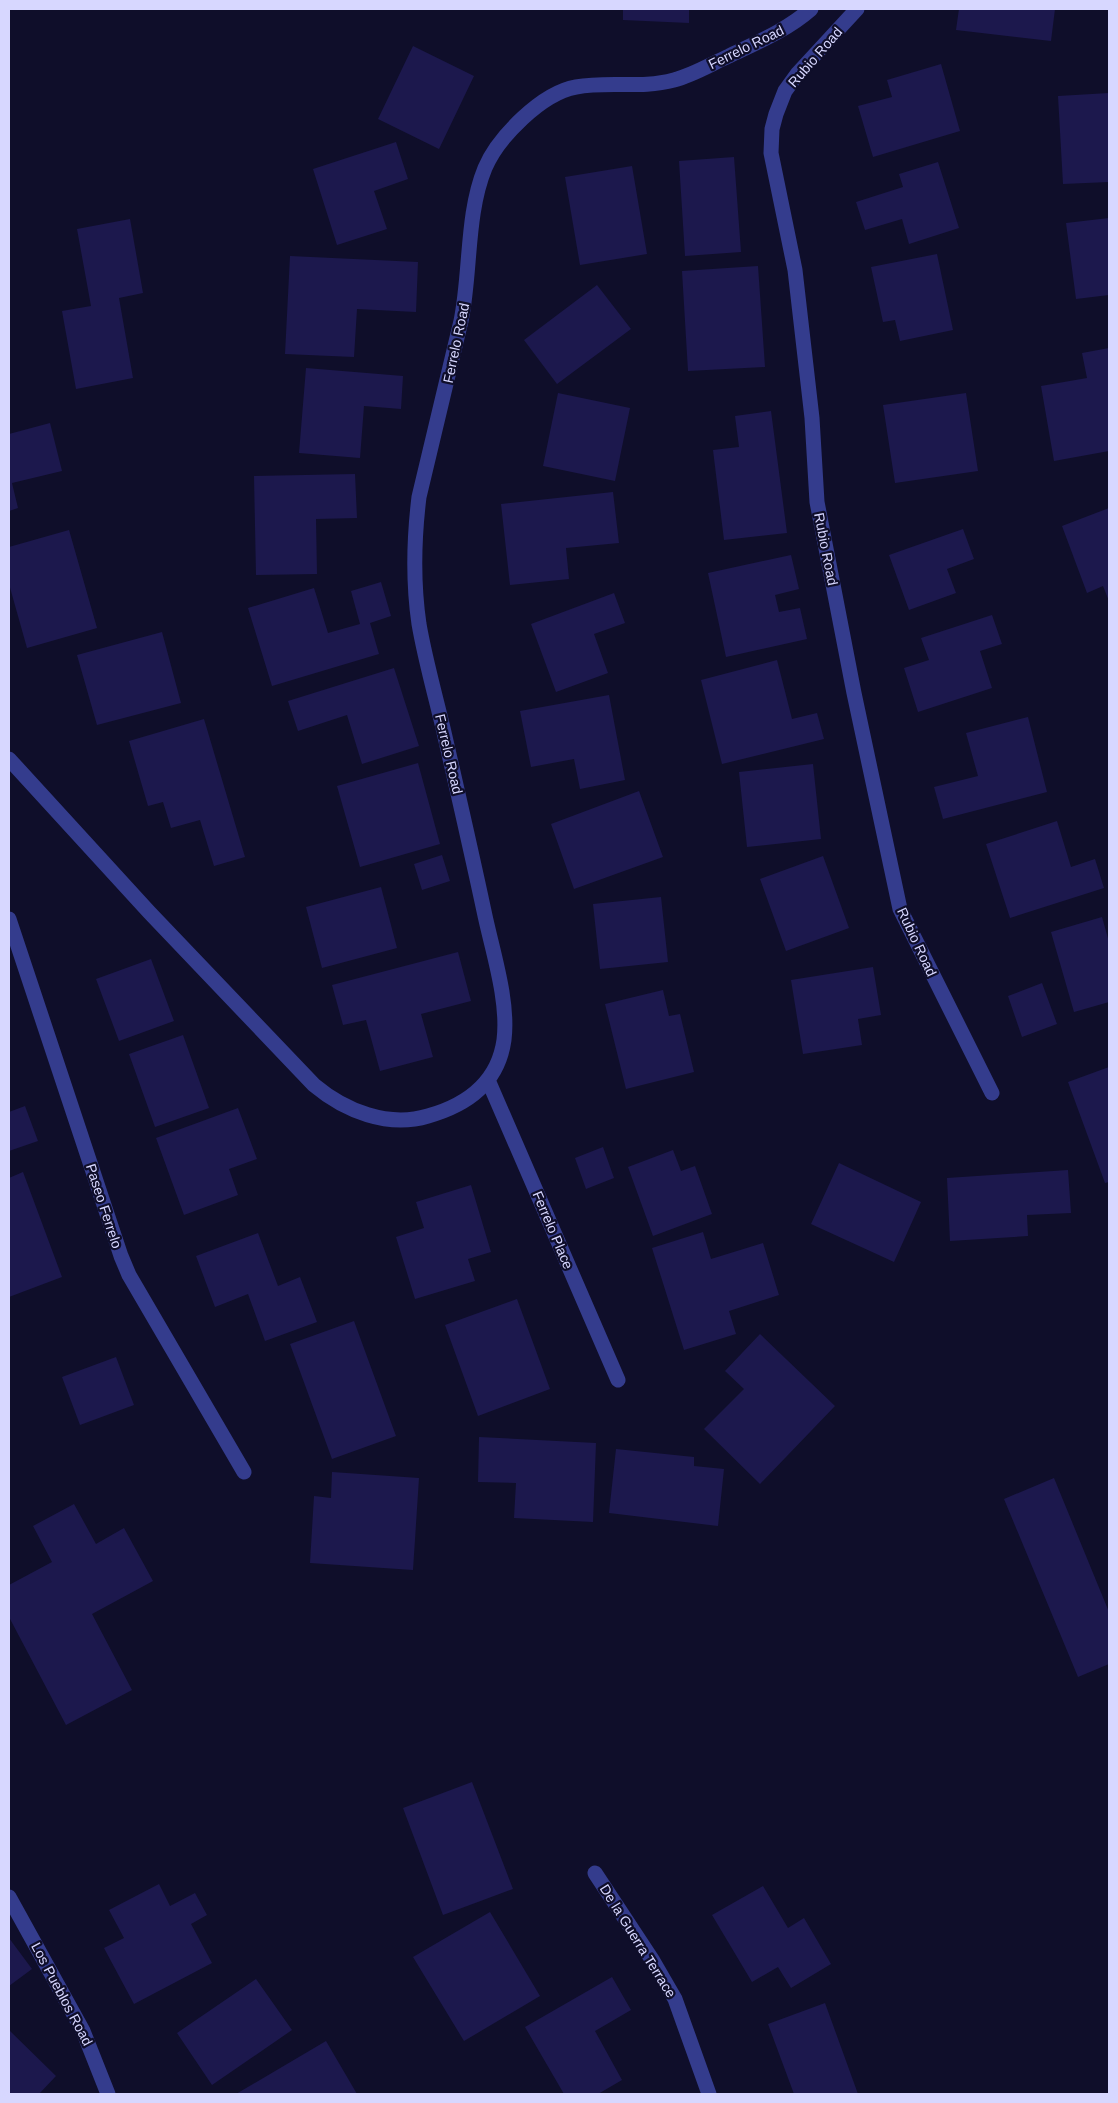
<svg xmlns="http://www.w3.org/2000/svg" width="1118" height="2103" font-family="Helvetica,sans-serif">
  <rect width="100%" height="100%" fill="#0f0e2a"/>
  <path fill="#1c184d" d="M623 9H689V23L623 20Z
    M959 9H1055L1051 41 956 30Z
    M413 46 474 76 439 149 378 119Z
    M941 64 960 131 873 157 858 106 892 97 887 80Z
    M1109 93V182L1063 184 1058 96Z
    M396 142 408 179 374 191 387 229 337 245 313 169Z
    M734 157 741 252 685 256 679 161Z
    M938 162 959 228 909 244 902 219 865 230 856 202 903 187 899 174Z
    M632 166 647 254 580 265 565 177Z
    M1109 218V295L1076 299 1066 223Z
    M130 219 143 293 119 298 133 378 76 389 62 311 91 306 77 229Z
    M937 254 953 330 900 341 895 320 883 322 871 267Z
    M290 256 418 262 416 312 357 309 354 357 285 354Z
    M758 266 765 367 688 371 682 271Z
    M597 285 631 329 557 384 524 340Z
    M1109 348V451L1054 461 1041 386 1087 378 1082 353Z
    M306 368 403 376 401 409 364 406 360 458 299 453Z
    M558 393 630 408 615 481 543 466Z
    M966 393 978 471 895 483 883 405Z
    M771 411 787 533 724 540 713 450 739 447 735 416Z
    M50 423 62 471 12 483 18 508 9 511V434Z
    M355 474 357 518 316 519 317 574 256 575 254 476Z
    M613 492 619 543 566 548 569 579 510 585 501 504Z
    M1109 508V601L1103 586 1087 593 1062 526Z
    M963 529 974 559 947 569 956 593 909 610 889 555Z
    M69 530 97 628 27 648 9 584V547Z
    M791 555 799 589 775 595 779 612 800 608 807 639 726 657 708 573Z
    M381 582 391 616 370 623 379 654 272 686 248 608 314 588 328 633 360 624 351 591Z
    M614 593 625 623 594 634 608 673 556 692 531 624Z
    M992 615 1002 644 980 651 992 688 918 712 904 668 929 660 921 638Z
    M162 632 181 703 97 725 77 655Z
    M777 660 792 719 817 713 824 739 722 764 701 680Z
    M394 668 419 746 362 764 347 715 298 731 288 701Z
    M609 695 625 780 580 789 574 759 531 767 520 711Z
    M1028 717 1047 792 943 819 934 787 978 776 966 733Z
    M204 719 245 857 214 866 200 820 171 828 163 802 148 806 129 741Z
    M418 763 440 844 360 867 337 786Z
    M813 764 821 839 747 847 739 772Z
    M639 791 663 857 574 889 551 824Z
    M1057 821 1071 867 1095 859 1104 888 1010 918 986 844Z
    M442 855 450 881 422 890 414 864Z
    M823 856 849 928 786 951 760 879Z
    M381 887 397 948 322 968 306 907Z
    M661 897 668 962 600 969 593 904Z
    M1102 917 1109 942V1002L1074 1012 1051 932Z
    M458 952 471 1001 421 1014 433 1057 380 1071 366 1020 343 1025 332 985Z
    M151 959 174 1021 119 1041 96 979Z
    M873 967 881 1015 858 1019 862 1045 803 1054 791 980Z
    M1042 983 1057 1024 1022 1037 1008 996Z
    M663 990 669 1016 680 1014 694 1072 626 1089 605 1004Z
    M183 1035 209 1108 155 1127 129 1054Z
    M1109 1067V1182L1105 1183 1068 1082Z
    M25 1106 38 1141 9 1151V1112Z
    M238 1108 257 1159 229 1169 238 1195 184 1215 156 1138Z
    M603 1147 614 1178 586 1189 575 1158Z
    M673 1150 681 1171 695 1166 712 1214 653 1236 628 1167Z
    M839 1163 921 1202 894 1262 811 1224Z
    M1068 1170 1071 1213 1027 1215 1028 1236 950 1241 947 1178Z
    M23 1172 62 1277 9 1297V1178Z
    M471 1185 491 1252 468 1259 475 1281 415 1299 396 1237 424 1228 416 1202Z
    M703 1232 711 1259 763 1243 779 1295 729 1311 736 1334 684 1350 652 1248Z
    M258 1233 278 1286 300 1277 317 1322 265 1341 248 1294 215 1307 196 1256Z
    M517 1299 550 1389 478 1416 445 1325Z
    M354 1321 396 1436 332 1459 290 1344Z
    M760 1334 835 1406 760 1484 704 1429 744 1389 725 1371Z
    M116 1357 134 1405 80 1425 62 1377Z
    M479 1437 596 1443 593 1522 514 1518 516 1483 478 1482Z
    M616 1449 694 1457V1466L724 1469 718 1526 609 1513Z
    M332 1472 419 1478 413 1570 310 1563 314 1496 331 1498Z
    M1054 1478 1109 1612V1664L1078 1677 1004 1499Z
    M74 1504 96 1544 124 1528 153 1581 92 1614 132 1690 66 1725 9 1617V1585L52 1562 33 1526Z
    M472 1782 513 1889 443 1915 403 1808Z
    M159 1884 170 1906 195 1893 207 1915 191 1924 212 1963 134 2004 104 1948 124 1938 109 1910Z
    M763 1886 788 1928 804 1918 831 1964 791 1988 778 1967 752 1982 712 1915Z
    M490 1912 540 1996 464 2041 413 1957Z
    M9 1938 32 1969 9 1986Z
    M612 1977 631 2010 595 2031 622 2080 598 2094H564L525 2027Z
    M256 1979 292 2030 212 2085 177 2033Z
    M825 2003 858 2094H794L768 2024Z
    M9 2030 56 2076 39 2094H9Z
    M326 2041 357 2094H236Z"/>
  <g fill="none" stroke-linecap="round" stroke-linejoin="round">
    <path stroke="#343c8d" stroke-width="15" d="M857 9 798 73 785 91 776 114 772 129 771 153 795 270 812 418 817 502 854 693 900 909 992 1093
      M9 759 149 912 314 1085C345 1111 388 1128 428 1116 467 1105 498 1083 504 1040 509 1000 492 950 484 911 471 850 457 789 443 728 435 694 425 659 419 624 413 583 414 538 419 497L461 321C471 272 466 214 485 168 498 137 542 93 576 87 609 81 641 89 674 80 693 75 711 64 729 56 758 42 787 30 811 9
      M9 919 121 1256 129 1275 244 1472
      M488 1080 618 1380
      M595 1873 653 1961 675 1999 709 2094
      M9 1897 83 2031 108 2094"/>
  </g>
  <g text-anchor="middle" dominant-baseline="central" stroke-width="4.5" stroke-linejoin="round" paint-order="stroke">
    <g font-size="14" fill="#d7d7ff" stroke="#0f0e2a">
      <text transform="translate(746 47) rotate(-26)">Ferrelo Road</text>
      <text transform="translate(815 57) rotate(-49)">Rubio Road</text>
      <text transform="translate(456 343) rotate(-78)">Ferrelo Road</text>
      <text transform="translate(826 549) rotate(79)">Rubio Road</text>
      <text transform="translate(449 754) rotate(77)">Ferrelo Road</text>
      <text transform="translate(917 942) rotate(65)">Rubio Road</text>
      <text transform="translate(104 1206) rotate(72)">Paseo Ferrelo</text>
      <text transform="translate(553 1230) rotate(67)">Ferrelo Place</text>
      <text transform="translate(638 1941) rotate(58)">De la Guerra Terrace</text>
      <text transform="translate(62 1994) rotate(62)">Los Pueblos Road</text>
    </g>
  </g>
  <rect width="1118" height="2103" fill="none" stroke="#d7d7ff" stroke-width="20"/>
</svg>
